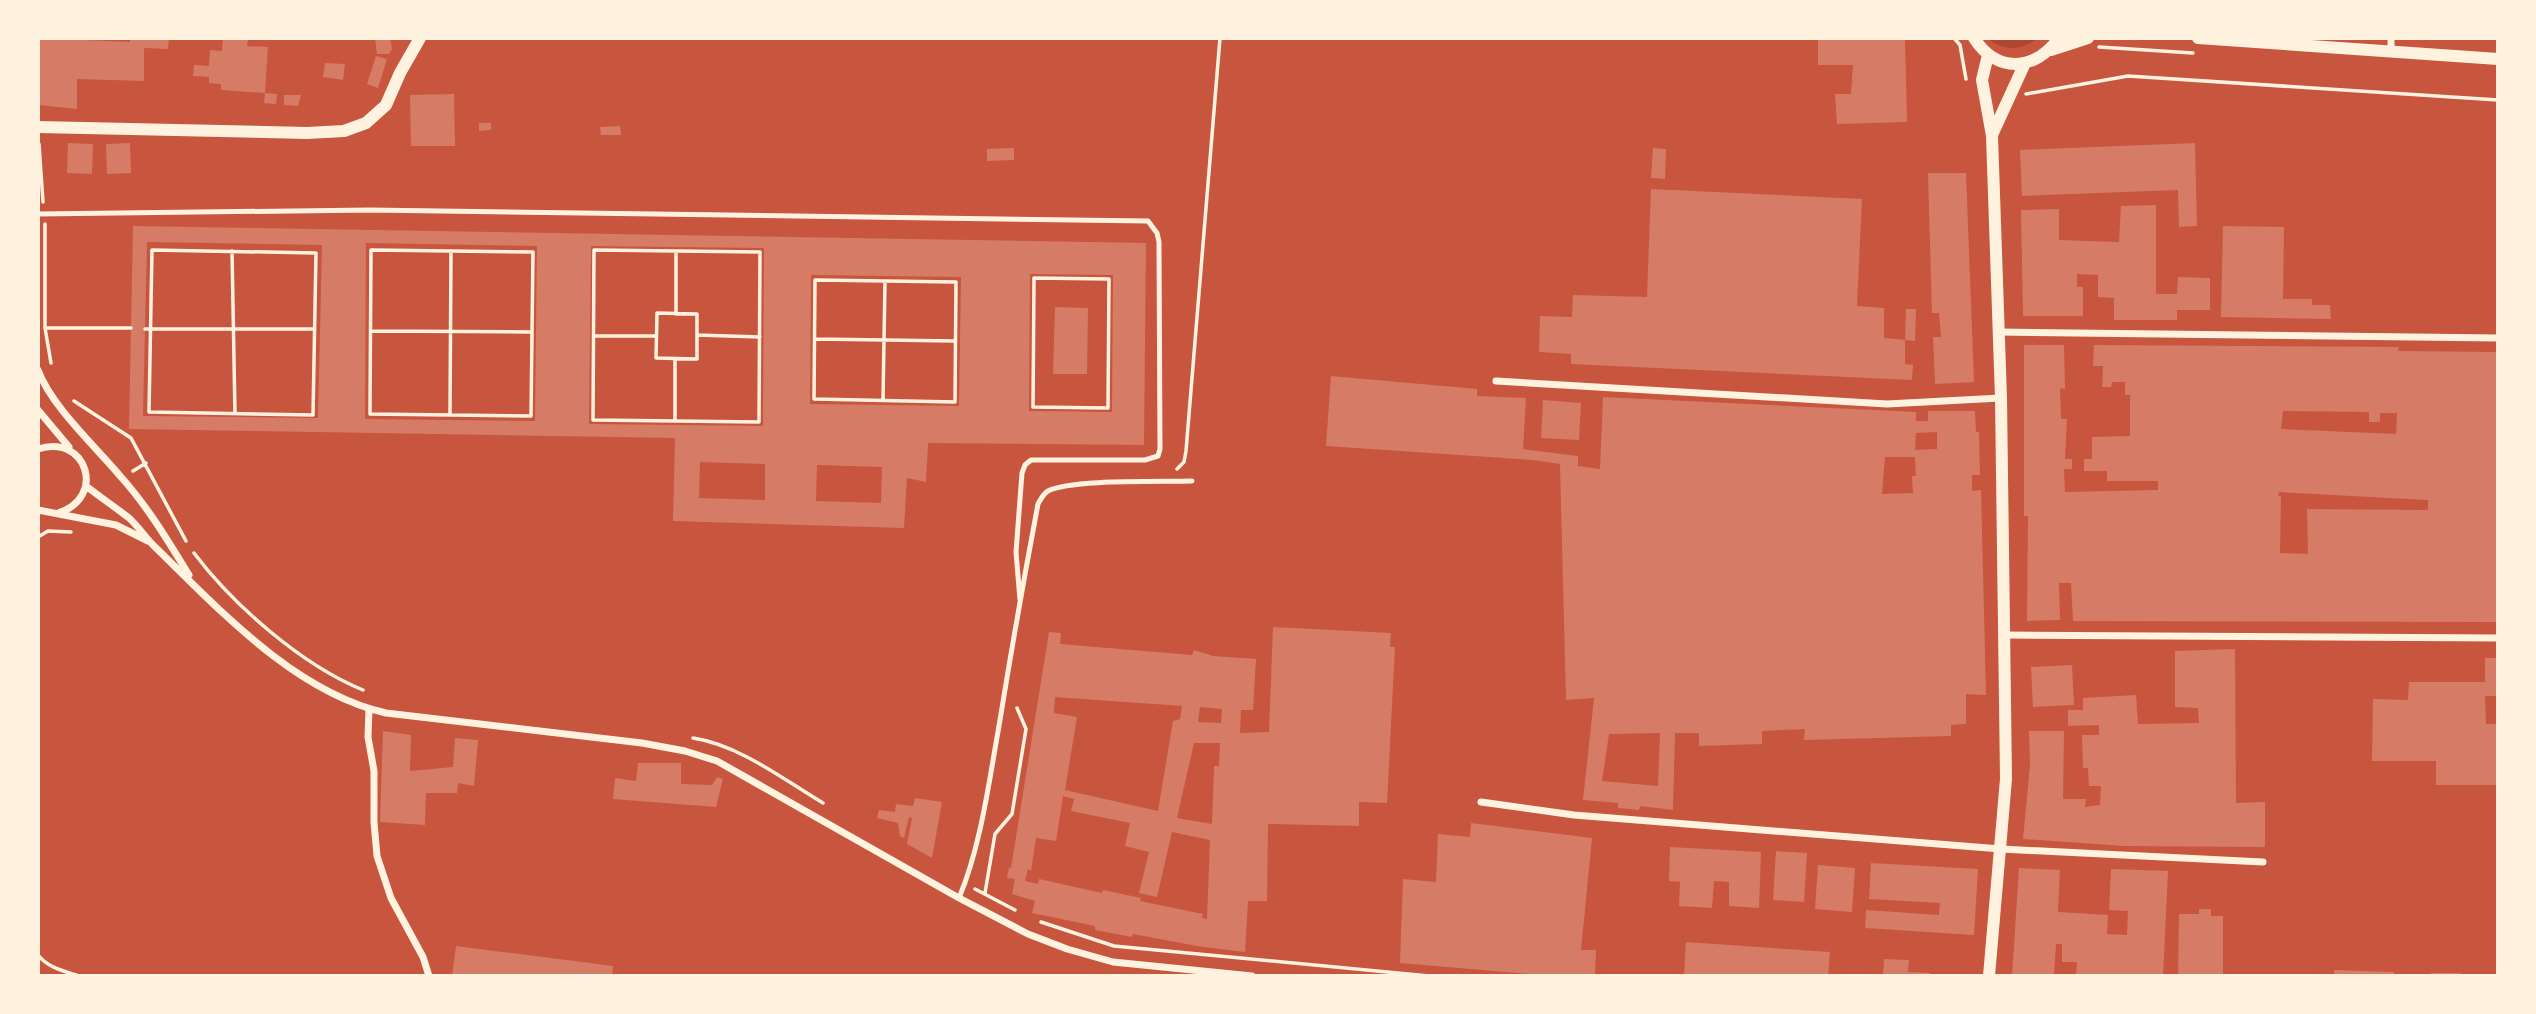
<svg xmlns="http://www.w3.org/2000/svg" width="2536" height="1014" font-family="Arial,sans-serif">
  <rect width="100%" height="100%" fill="#c8553d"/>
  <path fill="#ae4732" d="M1988 39H2037C2021 51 2004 51 1988 39Z"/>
  <path fill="#d67c66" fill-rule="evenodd" d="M38 38 130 42V38H169L168 49 144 48V81L77 79V109L38 105Z
    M223 38H248L247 46 268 47 265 93 277 94 276 104 264 103 265 93 221 90V84L209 83V77L193 76 194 65 209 66 210 50 222 51Z
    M375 38H390L392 49 389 54H377Z
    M1818 38H1905L1907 122 1837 124 1835 94H1851L1853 65H1818Z
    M376 56 387 59 378 88 367 84Z
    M325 63 345 64 343 80 323 77Z
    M454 94 455 146H411L410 95Z
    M284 95H301L298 106 284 105Z
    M479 123H491V130L479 131Z
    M620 126 621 135H601L600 127Z
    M68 143 93 144 92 174 67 173Z
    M130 143 131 173 107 174 106 144Z
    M2195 143 2197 226 2179 227 2178 190 2022 196 2020 150Z
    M1014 148V160L987 161V149Z
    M1653 148 1666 149 1665 179 1651 178Z
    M1928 173H1966L1974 382 1935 384 1933 337H1941L1939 313H1932Z
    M1651 189 1862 199 1857 306 1884 308V338L1905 340 1906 309H1916L1915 341 1905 340V364L1913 365 1912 380 1571 364V354L1539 352 1540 316 1572 317 1573 295 1647 297Z
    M2156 205V294H2177L2178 277 2210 278V310H2177V320H2114V298L2098 297V275L2077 274V287H2083V316H2023L2021 210 2059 209V240L2119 242 2121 206Z
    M133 226 1146 243 1144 445 928 443 926 482 907 478 904 528 673 521 675 438 129 429ZM147 242 322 245 318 418 143 416ZM366 243 537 246 535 421 365 419ZM591 246 764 248 763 426 589 424ZM1030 274 1113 275 1112 412 1029 411ZM811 275 961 277 959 406 810 404ZM700 462 765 464V500L699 498ZM817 465 882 467 881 503 816 501Z
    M2223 226 2284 227 2283 299H2312V305H2330L2331 319 2221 317Z
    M1055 307 1088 308 1087 374H1053Z
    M2024 345H2064L2065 389 2060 388 2061 419H2067L2065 459H2072V469H2064L2065 492 2158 490V481H2107V471H2084V459H2092V437L2130 436V395H2125V382H2112L2111 387H2102L2103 366H2093L2094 345 2399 347 2398 351 2497 352 2496 622 2073 621 2071 583H2059L2060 620 2027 621 2028 516H2024ZM2283 411 2369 412V422H2380V413H2397L2396 434 2281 429ZM2279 492 2428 500V510L2307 509 2308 554 2280 553 2281 496H2278Z
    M1331 376 1477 389V396L1526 398 1523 449 1578 456V466L1600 469 1603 397 1916 412V421H1928V411H1975L1976 432H1979L1980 475H1972V491L1981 490 1986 695 1966 694V724L1951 725V736L1804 740 1805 729 1762 731V744L1699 746V733H1675L1673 810 1640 806 1639 810 1618 808V803L1583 800 1594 698 1566 700 1560 464 1533 460 1326 446ZM1937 432V449L1915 450 1916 433ZM1885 457H1915L1916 476H1912L1913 493 1882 494ZM1660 733 1658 786 1602 781 1609 734Z
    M1543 400 1581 403 1579 440 1541 438Z
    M1273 627 1391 633 1390 647H1395L1387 803 1359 802V826L1268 824 1267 901H1248L1245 952 1197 946 1133 934 1132 937 1095 930V926L1032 913 1035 901 1012 894 1015 879 1007 878 1009 867 1011 868 1049 632 1061 633 1060 644 1192 655 1194 650 1213 656 1256 659 1253 710H1241L1240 733 1269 732ZM1055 697 1182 706 1180 719 1173 721 1158 811 1065 790 1077 717 1054 713ZM1200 707 1222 709 1221 723 1198 722ZM1194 743H1220L1219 766H1214L1212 824 1177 818ZM1063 796 1074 799 1071 811 1130 823 1125 846 1149 852 1139 893 1157 897 1172 832 1210 840 1207 919 1202 918 1203 914 1140 901 1141 898 1103 890 1102 893 1039 879 1038 884 1025 881 1028 869 1031 871 1036 838 1056 841Z
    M2235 649 2236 803 2265 802V847L2124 846 2023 839 2030 765 2029 731H2064L2063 799H2086L2085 807 2100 805 2101 786H2089L2088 768H2083L2082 735H2099V725L2068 726V710H2083V698L2136 695 2138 724 2199 723 2198 708 2175 707V651Z
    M2485 658H2497V696H2485L2486 724H2497V785H2436V761H2372L2373 699 2408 700 2409 682H2485Z
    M2072 665 2074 705 2033 707 2031 667Z
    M383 731 411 735 410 771 453 767 455 738 478 740 474 786 458 783 457 793H426L425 825 380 822Z
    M638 763H681V784L712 785 717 777 723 779 716 807 613 799 615 778 636 781Z
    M915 798 942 802 932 858 907 844 912 818 909 817 904 838 900 836 898 823 877 818 879 810 895 812 896 804 913 806Z
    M1471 823 1592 838 1581 950H1596L1595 976H1554L1400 963 1403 879 1436 882 1438 834 1470 837Z
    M1670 847 1761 852 1759 908 1729 906V882L1714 881 1712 908 1679 906 1680 882 1669 881Z
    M1776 851 1807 853 1804 902 1773 900Z
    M1871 863 1978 869 1974 935 1865 928 1866 910 1939 915 1940 903 1869 899Z
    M1818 865 1855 868 1852 912 1815 909Z
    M2019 868 2060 870 2058 912 2108 915 2107 934 2127 935 2128 911 2109 910 2111 869 2168 871 2163 976H2076L2077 962H2062V944H2056L2054 976H2012Z
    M2199 909H2211V916H2223V976H2178L2179 914H2199Z
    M1686 942 1830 952 1828 976H1684Z
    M456 946 613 966 612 976H452Z
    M1884 959 1909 960 1908 972 1930 973V976H1883Z
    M2334 970 2394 972V976H2334Z
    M2431 973H2461V976H2431Z"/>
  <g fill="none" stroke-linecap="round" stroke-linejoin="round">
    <path stroke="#fff3e0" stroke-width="3.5" d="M1954 38 1960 45 1966 79
      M2099 47 2193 53
      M2026 94 2128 76 2498 100
      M39 144 43 202
      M45 224V328L51 363
      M152 250 316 253 313 415 149 412Z
      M371 250 533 252 531 416 370 414Z
      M594 250 760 252 759 422 593 420Z
      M232 251 235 414
      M676 251V314
      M1034 278 1109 279 1108 408 1033 407Z
      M815 280 956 282 955 402 814 399Z
      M657 313 697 314V359L656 358Z
      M45 328H131
      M145 329H314
      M371 331 532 332
      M697 335 760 337
      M594 336H656
      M815 339 955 341
      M675 359V421
      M883 400 885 281
      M74 401 131 438 186 541
      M450 415 451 251
      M1177 469 1184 462 1186 451 1220 38
      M133 471 146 463
      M38 537 48 531 71 532
      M194 553C234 606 302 665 363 690
      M38 563V617
      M693 738C739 745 783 779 823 803
      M975 889 1015 910
      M985 893 995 834 1012 814 1026 729 1017 708
      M1041 922 1114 946 1429 976
      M38 955C48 968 64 971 79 976"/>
    <path stroke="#fff3e0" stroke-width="5" d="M38 214 370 210 1148 221 1157 233 1159 242 1160 449 1158 456 1145 460H1031L1025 465 1022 473 1016 552 1020 600
      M959 898C981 846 989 781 999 726 1011 652 1024 578 1038 504 1041 499 1043 494 1048 491 1070 479 1162 482 1192 481"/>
    <path stroke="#fff3e0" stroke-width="7" d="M2391 51V38
      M1999 332 2498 338
      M38 370C51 406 96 447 121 477 148 507 168 541 189 575
      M1496 381 1887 404 2001 398
      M38 410 69 447
      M38 449C87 433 107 498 58 513
      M86 486C100 497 115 507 129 518 138 526 145 537 154 546 219 609 294 692 386 713L642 743 685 751 717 761 959 898 1028 934 1067 949 1113 962 1252 976
      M38 510 116 525 148 541
      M2005 635 2498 638
      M369 709 368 737 374 771V822L377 856 391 898 423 957 429 976
      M1481 802 1574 815 2001 849 2263 862"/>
    <path stroke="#fff3e0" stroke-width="12" d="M1974 38C1997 74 2035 71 2059 38
      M2198 38 2498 59
      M2051 50 2088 38
      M1988 55 1982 80 1992 136 2001 398 2006 779 1989 976
      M38 127 307 133 344 131 366 123 386 105 400 73 420 38
      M1992 135 2025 63"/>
  </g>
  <rect width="2536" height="1014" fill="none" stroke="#fff3e0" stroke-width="80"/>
</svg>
